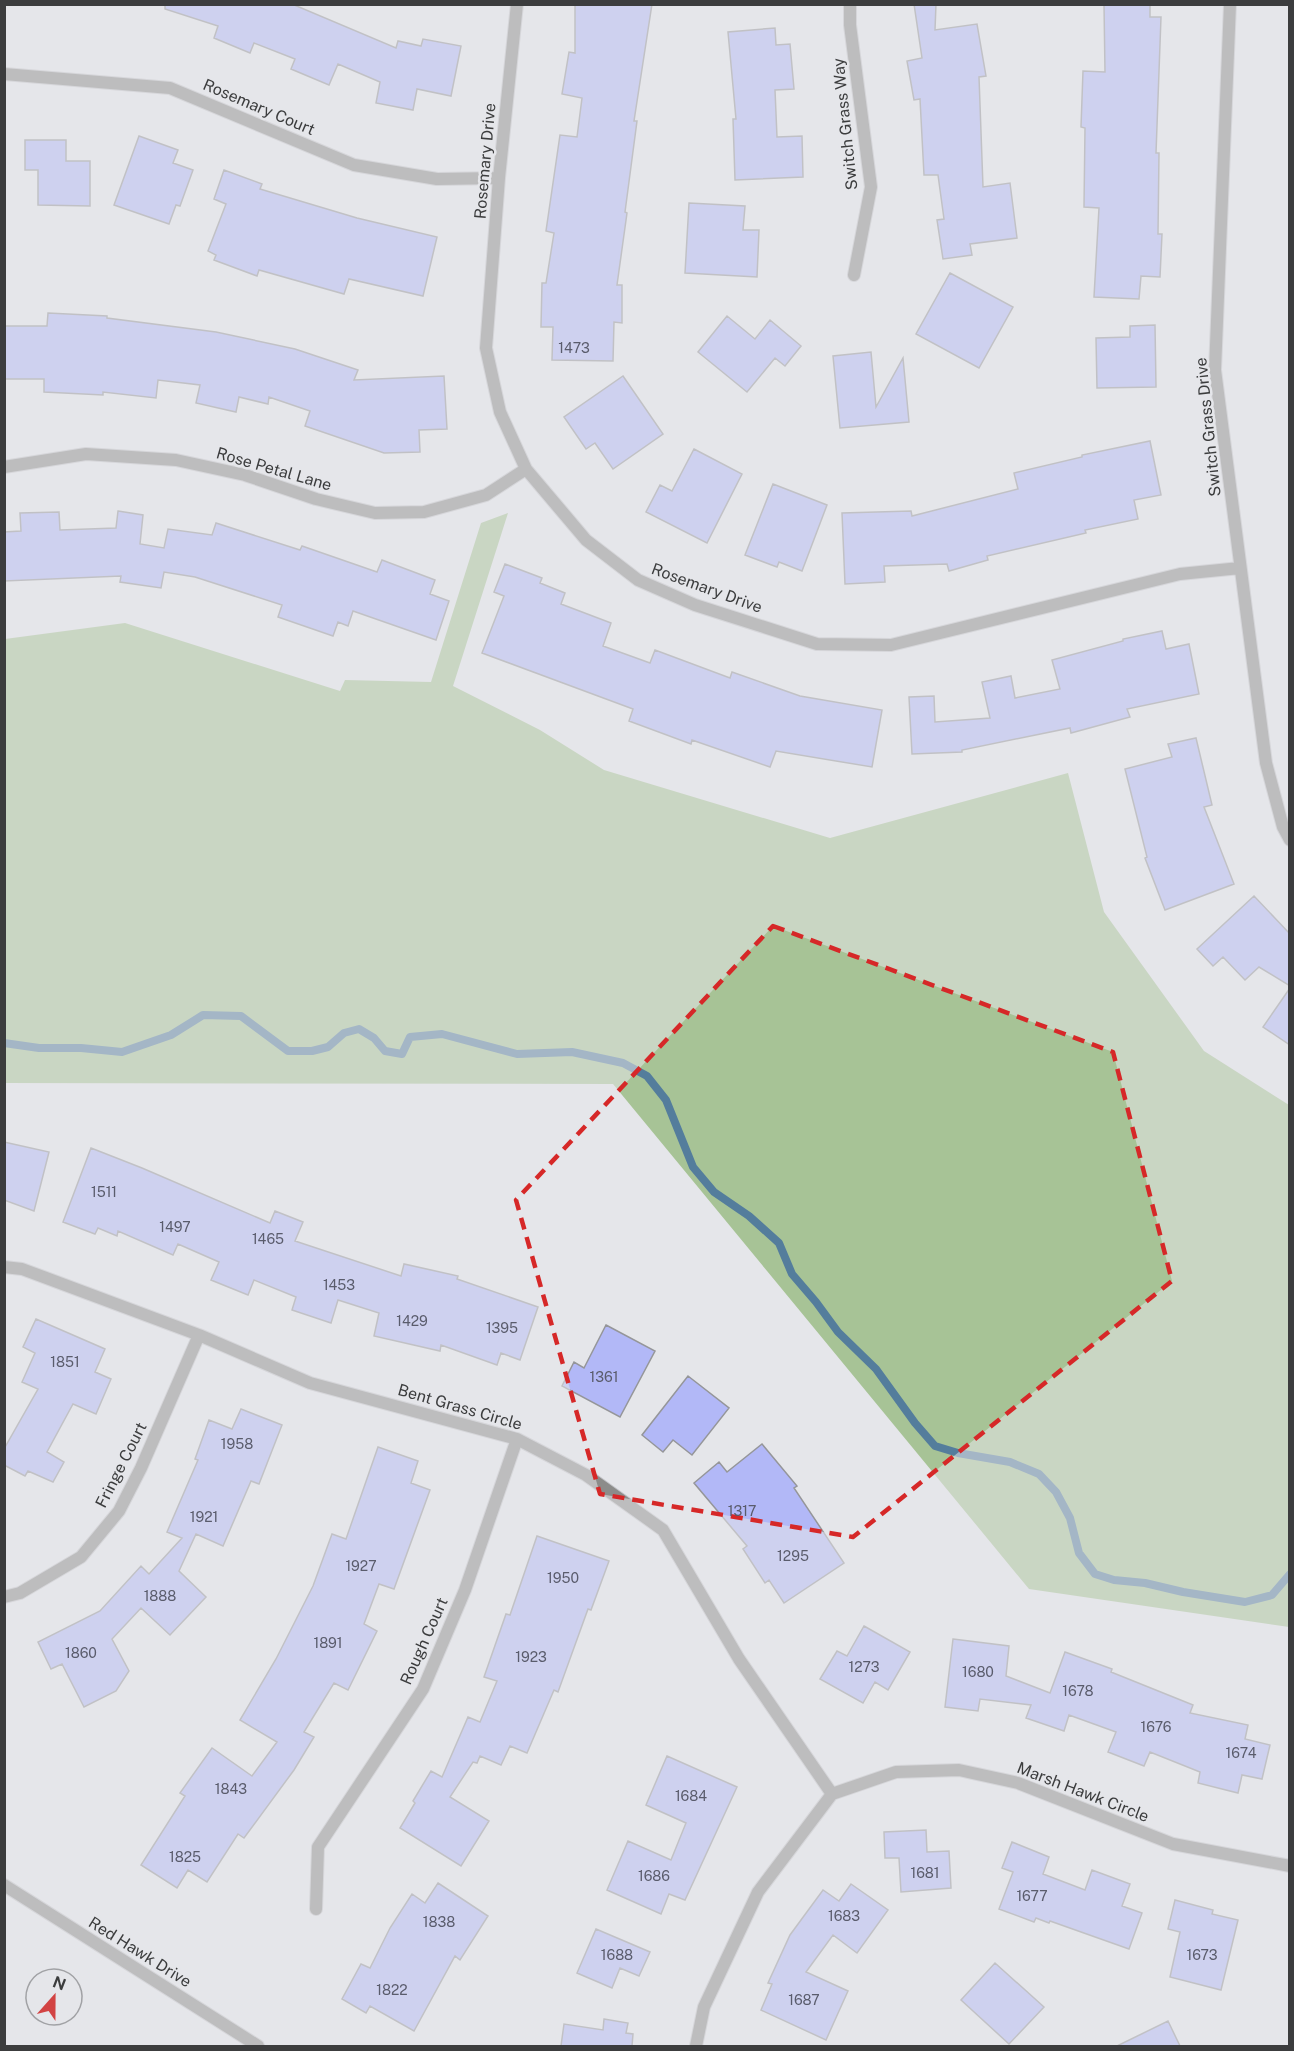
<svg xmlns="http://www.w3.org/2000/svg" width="1294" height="2051" font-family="'Public Sans',sans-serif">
  <rect width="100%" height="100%" fill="#e5e6ea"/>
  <path fill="#a7c396" d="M508 513 453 686 540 730 604 770 830 838 1068 773 1104 912 1204 1051 1289 1105V1627L1029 1589 613 1084 5 1083V639L125 623 340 691 345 680 431 682 481 523Z"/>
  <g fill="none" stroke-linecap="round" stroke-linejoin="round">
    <path stroke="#547d9c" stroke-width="8" d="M4 1043 39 1048H81L122 1052 171 1035 203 1015 241 1016 288 1051H312L328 1047 344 1033 359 1029 374 1038 385 1051 402 1054 410 1037 442 1034 517 1054 572 1052 623 1063 647 1076 666 1100 693 1167 714 1192 749 1216 779 1243 792 1274 816 1302 838 1332 876 1369 915 1423 935 1446 958 1453 1010 1462 1039 1474 1056 1492 1070 1518 1079 1553 1095 1574 1114 1580 1145 1583 1183 1592 1245 1602 1272 1595 1290 1574"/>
  </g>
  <path fill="#b2b8f7" stroke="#959699" stroke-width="1.5" d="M165 4H292L396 48 398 41 421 46 423 39 461 46 451 96 417 89 413 110 376 103 380 82 338 64 329 85 291 69 295 59 254 43 250 53 214 38 218 26 165 9Z
    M575 4H652L634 121H637L625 212 627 213 617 285H622V323L614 322 613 361 552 360 553 327H541L542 283H546L554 233 546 231 560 135 577 137 582 98 562 94 569 52 575 53Z
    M914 4H936L935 30 977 24 986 76 979 77 983 187 1010 183 1017 238 970 244 972 255 943 259 937 220 944 219 938 175H924L920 99 914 100 907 61 922 58Z
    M1104 4H1150V17H1161L1156 153H1159L1158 234H1162L1160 277 1141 276 1139 299 1094 297 1099 208 1084 207 1085 128 1081 127 1083 71 1105 72Z
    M775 28 776 45 790 44 794 89 775 90 777 137 802 136 803 177 735 180 733 119H736L728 32Z
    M139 136 178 150 173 163 193 170 180 206 176 205 169 224 114 205Z
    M25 140H66V161H90V206L38 205V170H25Z
    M224 170 262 184 260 189 357 218 437 237 423 296 349 279 344 294 259 270 257 276 214 260 216 255 208 251 226 204 214 199Z
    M689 203 745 206 743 230H759L757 277 685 273Z
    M950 273 1013 307 979 368 916 334Z
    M48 313 107 316V318L216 332 295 349 358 370 354 380 444 376 447 429 419 430 420 452 384 453 305 426 310 411 269 397 268 404 239 397 236 412 196 403 200 385 158 380 156 398 103 392V395L44 392V379H4V326H47Z
    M727 316 755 339 770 320 801 346 785 366 775 358 747 392 698 352Z
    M1155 325 1156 387 1097 388 1096 338 1130 337V326Z
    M871 352 876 407 903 358 909 422 840 428 833 356Z
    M623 376 663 434 613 469 595 443 586 449 564 417Z
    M1150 441 1161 495 1134 500 1138 519 1085 530 1086 533 987 556 988 560 949 571 947 564 884 566 885 582 845 584 842 513 911 511 912 516 1018 489 1014 473 1082 457V455Z
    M694 449 742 474 707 543 646 512 660 485 672 491Z
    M773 484 827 505 802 571 779 562 777 567 745 555Z
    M118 511 143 515 140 544 164 548 168 529 212 535 216 523 300 550 302 546 377 572 382 560 435 580 430 594 449 601 436 640 353 611 348 626 338 622 333 636 278 617 282 605 195 577 164 572 161 588 120 582 121 576 4 581V532L21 531 20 513 59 512 60 530 116 528Z
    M505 564 542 578 540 583 565 593 561 604 611 623 603 646 650 663 655 650 730 678 732 672 800 696 882 710 872 767 776 751 770 767 692 740 691 744 629 721 633 709 482 653 504 596 494 592Z
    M1162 631 1166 649 1189 644 1199 694 1127 709 1130 717 1071 733 1070 728 962 750V752L912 754 909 697 934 696 935 722 990 718 982 682 1011 676 1015 698 1060 689 1052 660 1123 641V639Z
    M1196 738 1212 805 1204 807 1234 884 1165 910 1145 858 1147 857 1125 769 1172 757 1168 744Z
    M1254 896 1290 934V986L1259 967 1245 980 1223 957 1213 966 1197 949Z
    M1290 988V1045L1263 1027Z
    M4 1142 49 1152 34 1211 4 1200Z
    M91 1148 142 1168 270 1223 275 1211 303 1222 295 1241 401 1276 404 1264 458 1276 457 1279 538 1307 520 1360 501 1353 497 1365 441 1345 440 1351 374 1336 379 1313 338 1300 331 1323 292 1310 296 1297 254 1280 248 1295 211 1280 219 1262 178 1244 173 1255 118 1231 117 1236 98 1228 95 1234 63 1222Z
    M36 1319 105 1349 95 1372 111 1379 96 1414 73 1404 47 1452 64 1462 53 1482 28 1471 25 1476 4 1465V1449L38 1389 22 1382 35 1353 23 1347Z
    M606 1325 655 1351 620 1417 562 1386 574 1362 584 1368Z
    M688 1376 729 1408 692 1455 673 1440 663 1452 642 1435Z
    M241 1409 282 1425 259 1484 251 1481 223 1546 196 1534 179 1571 206 1597 170 1635 141 1608 112 1639 129 1671 116 1691 84 1707 62 1664 51 1669 38 1642 100 1611 141 1566 149 1574 182 1538 167 1532 198 1460 195 1459 209 1420 232 1429Z
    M762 1444 797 1486 794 1488 844 1563 784 1603 769 1580 765 1583 743 1549 747 1546 694 1483 719 1462 727 1472Z
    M378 1447 418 1461 411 1483 430 1490 394 1589 379 1584 364 1624 377 1631 348 1690 334 1683 304 1732 314 1737 294 1770 244 1838 238 1834 207 1882 188 1870 177 1888 141 1865 185 1796 180 1793 212 1748 252 1776 277 1742 240 1720 276 1659 313 1586 332 1534 346 1539Z
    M537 1536 609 1561 591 1610 588 1609 558 1692 554 1690 527 1753 510 1746 501 1765 480 1756 477 1763 473 1762 450 1797 489 1821 461 1866 400 1828 415 1803 413 1801 431 1771 442 1777 468 1717 480 1722 497 1681 484 1677 506 1614 510 1615Z
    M864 1626 910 1652 888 1690 875 1682 863 1703 820 1679 837 1651 847 1656Z
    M953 1639 1009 1646 1006 1676 1050 1693 1065 1652 1112 1669 1111 1672 1193 1705 1190 1713 1248 1725 1245 1739 1270 1745 1262 1779 1242 1775 1238 1793 1198 1783 1200 1772 1150 1752 1144 1766 1108 1752 1116 1732 1069 1715 1064 1731 1026 1718 1031 1705 980 1699 978 1711 945 1707Z
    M667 1756 737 1787 685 1900 669 1894 661 1914 607 1890 628 1841 671 1860 686 1823 646 1805Z
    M926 1830 927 1852 949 1851 951 1888 901 1892 899 1858H885L884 1832Z
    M1012 1842 1049 1857 1043 1874 1085 1890 1092 1870 1130 1884 1122 1906 1142 1913 1129 1949 1050 1921 1049 1923 1036 1918 1034 1922 999 1909 1013 1872 1002 1868Z
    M438 1883 488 1916 460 1960 455 1956 414 2031 370 2006 366 2013 342 1999 361 1964 370 1968 390 1928 412 1894 425 1903Z
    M851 1884 888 1910 857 1953 833 1935 806 1972 848 1991 826 2040 761 2010 772 1984 768 1983 790 1935 823 1890 839 1901Z
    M1175 1900 1213 1910 1212 1914 1238 1920 1221 1990 1170 1977 1180 1932 1168 1929Z
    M596 1929 650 1952 639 1976 620 1968 612 1988 577 1973Z
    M995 1963 1044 2007 1009 2044 961 2000Z
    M604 2019 628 2023 626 2033 633 2034 632 2046H561L564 2024 603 2030Z
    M1168 2021 1180 2046H1117Z"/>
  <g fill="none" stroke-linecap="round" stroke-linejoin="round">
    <defs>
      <path id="minor" d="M517 4 499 178 486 348 500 412 526 469 586 540 638 580 695 605 817 644 891 645 1180 574 1240 568
        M850 4V25L871 187 854 275
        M1230 4 1215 370 1266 763 1283 827 1290 840
        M4 74 170 88 354 165 437 179 499 178
        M4 467 86 454 176 460 245 475 316 499 375 513 424 512 486 495 526 469
        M4 1267 22 1269 199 1335 310 1383 517 1439 586 1475 663 1530 739 1659 832 1794
        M4 1597 20 1593 81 1557 119 1511 141 1468 199 1335
        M316 1909 318 1847 423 1689 465 1590 517 1439
        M696 2046 704 2007 758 1892 832 1794 896 1772 959 1770 1018 1783 1173 1844 1290 1866"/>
      <path id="tertiary" d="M4 1885 258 2046"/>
    </defs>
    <use href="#minor" stroke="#c3c4c8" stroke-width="14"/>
    <use href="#tertiary" stroke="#c3c4c8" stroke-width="14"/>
    <use href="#minor" stroke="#8c8c8a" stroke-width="12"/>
    <use href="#tertiary" stroke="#8c8c8a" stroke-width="12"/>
  </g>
  <path d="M0 0H1294V2051H0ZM773 926 1113 1052 1172 1281 853 1537 600 1494 516 1200Z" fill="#e5e6ea" fill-opacity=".55" fill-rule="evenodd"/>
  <path fill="none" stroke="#d62828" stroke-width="4.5" stroke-dasharray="12 8" stroke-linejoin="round" d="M773 926 1113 1052 1172 1281 853 1537 600 1494 516 1200Z"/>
  <g text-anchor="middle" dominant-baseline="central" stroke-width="5" stroke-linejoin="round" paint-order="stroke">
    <g font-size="14" fill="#5a5c6c">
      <text x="574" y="348">1473</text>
      <text x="104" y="1192">1511</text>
      <text x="175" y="1227">1497</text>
      <text x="268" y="1239">1465</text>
      <text x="339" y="1285">1453</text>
      <text x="412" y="1321">1429</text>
      <text x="502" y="1328">1395</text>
      <text x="65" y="1362">1851</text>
      <text x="604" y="1377">1361</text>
      <text x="237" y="1444">1958</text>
      <text x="742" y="1511">1317</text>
      <text x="204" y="1517">1921</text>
      <text x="793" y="1556">1295</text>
      <text x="361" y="1566">1927</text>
      <text x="563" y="1578">1950</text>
      <text x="160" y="1596">1888</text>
      <text x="328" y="1643">1891</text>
      <text x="81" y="1653">1860</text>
      <text x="531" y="1657">1923</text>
      <text x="864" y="1667">1273</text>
      <text x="978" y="1672">1680</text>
      <text x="1078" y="1691">1678</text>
      <text x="1156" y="1727">1676</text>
      <text x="1241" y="1753">1674</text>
      <text x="231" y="1789">1843</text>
      <text x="691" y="1796">1684</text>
      <text x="185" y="1857">1825</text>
      <text x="925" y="1873">1681</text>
      <text x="654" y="1876">1686</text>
      <text x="1032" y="1896">1677</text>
      <text x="844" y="1916">1683</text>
      <text x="439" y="1922">1838</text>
      <text x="617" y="1955">1688</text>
      <text x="1202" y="1955">1673</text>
      <text x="392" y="1990">1822</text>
      <text x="804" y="2000">1687</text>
    </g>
    <g font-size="16" fill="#3c3d3e" stroke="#e5e6ea">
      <text transform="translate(259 107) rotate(23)">Rosemary Court</text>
      <text transform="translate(845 124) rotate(-96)">Switch Grass Way</text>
      <text transform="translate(485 161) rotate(-85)">Rosemary Drive</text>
      <text transform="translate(1208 427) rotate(-96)">Switch Grass Drive</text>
      <text transform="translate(274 469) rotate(16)">Rose Petal Lane</text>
      <text transform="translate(707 588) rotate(20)">Rosemary Drive</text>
      <text transform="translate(460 1407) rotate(16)">Bent Grass Circle</text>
      <text transform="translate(121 1465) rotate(-63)">Fringe Court</text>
      <text transform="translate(424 1641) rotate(-66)">Rough Court</text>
      <text transform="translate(1083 1792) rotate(21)">Marsh Hawk Circle</text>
      <text transform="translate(140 1952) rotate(32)">Red Hawk Drive</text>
    </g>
  </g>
  <rect width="1294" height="2051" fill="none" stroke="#3c3d3e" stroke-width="12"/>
  <g transform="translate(54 1997) rotate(21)"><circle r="28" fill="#e5e6ea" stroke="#a1a2a5" stroke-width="1.5"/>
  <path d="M0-4.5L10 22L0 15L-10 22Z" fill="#d24343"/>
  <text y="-9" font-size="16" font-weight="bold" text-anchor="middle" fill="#3c3d3e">N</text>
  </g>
</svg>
